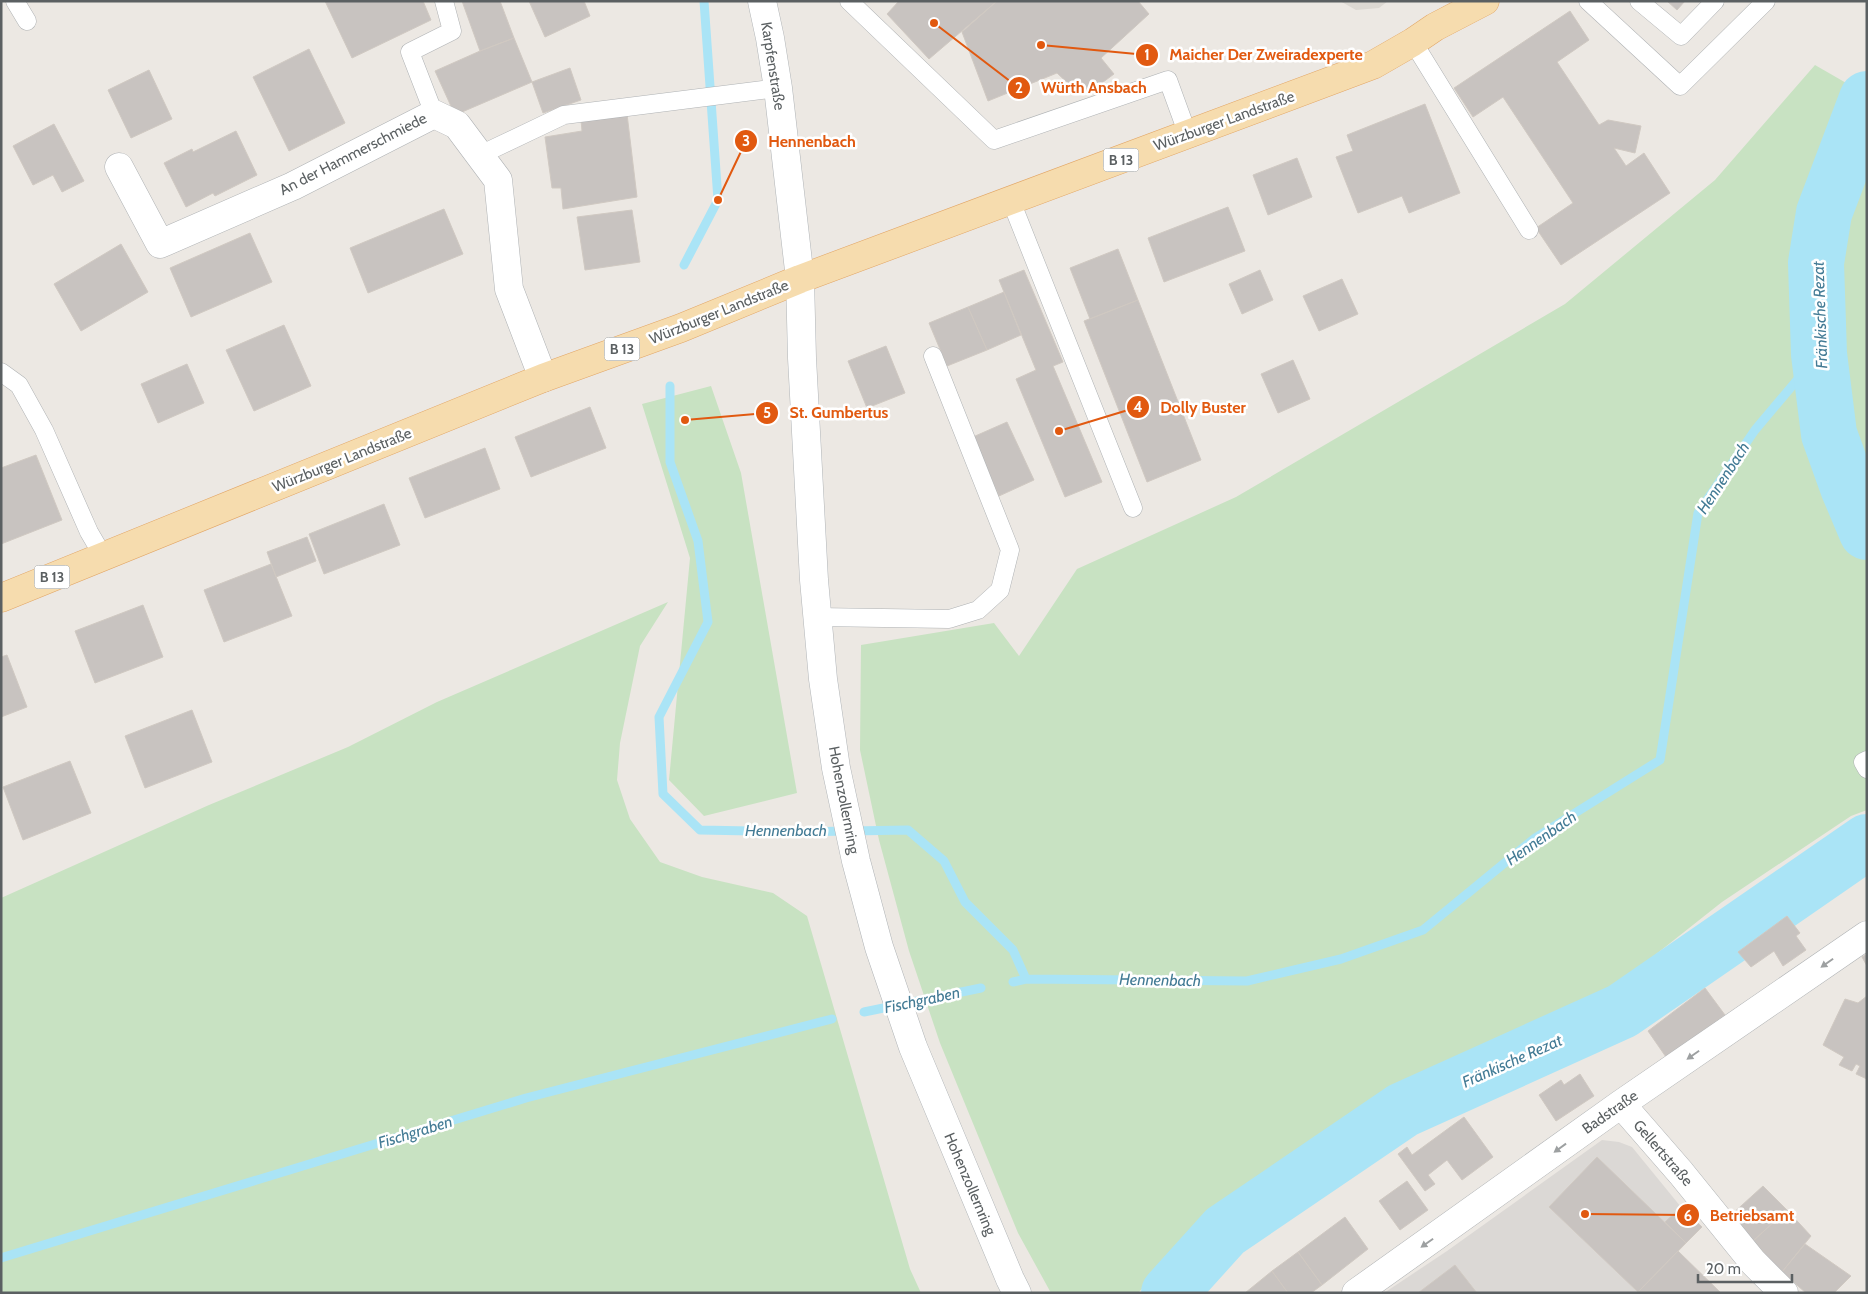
<svg xmlns="http://www.w3.org/2000/svg" width="1868" height="1294" font-family="Cabin,sans-serif">
  <rect width="100%" height="100%" fill="#ece8e3"/>
  <path fill="#dbd8d5" d="M1602 1140 1619 1142 1632 1147 1681 1207 1665 1222 1686 1243 1639 1293H1384L1447 1251Z"/>
  <path fill="#dcd8d2" d="M1340 1H1388L1379 8 1356 10Z"/>
  <path fill="#c8e2c2" d="M1815 65 1867 95V810L1851 816 1722 902 1607 993 1374 1104 1302 1150 1203 1227 1138 1293H1051L1018 1233 940 1043 909 951 879 840 860 750 861 645 994 623 1019 656 1077 569 1236 497 1565 304 1715 180Z
    M711 386 741 473 797 793 704 816 669 780 690 558 642 404Z
    M668 602 640 646 620 743 617 780 630 819 660 862 702 877 773 893 807 916 910 1269 921 1293H1V898L209 805 348 747 437 702Z"/>
  <g fill="none" stroke-linecap="round" stroke-linejoin="round">
    <path stroke="#aae4f6" stroke-width="9" d="M684 265 718 200 704 1
      M670 386V462L698 541 708 622 659 717 663 794 700 830 794 832 908 830 944 861 965 902 1013 950 1026 979 1247 981 1341 959 1423 930 1535 838 1660 760 1698 513 1755 430 1819 354
      M1013 982 1026 979
      M864 1012 981 988
      M1 1258 526 1098 832 1019"/>
    <path stroke="#aae4f6" stroke-width="56" d="M1867 99 1824 213 1816 263 1819 354 1829 434 1848 487 1867 532
      M1169 1293 1225 1231 1403 1110 1622 1011 1867 842"/>
  </g>
  <path fill="#c8c3c0" stroke="#d0c9c2" d="M325 1H423L431 20 352 58Z
    M462 1H500L514 38 480 51Z
    M529 1H584L590 16 545 37Z
    M899 1H997L929 59 887 14Z
    M997 1H1138L1149 14 1101 58 1114 74 1091 91 1073 88 1057 73 988 101 962 32Z
    M1667 1H1685L1677 10Z
    M1570 11 1589 40 1557 62 1599 125 1608 120 1641 126 1635 153 1614 148 1626 166 1644 153 1670 193 1561 265 1536 228 1573 203 1503 97 1473 117 1454 88Z
    M514 38 532 82 455 115 435 71 480 51Z
    M309 49 345 123 289 151 253 77Z
    M570 68 581 100 543 113 532 82Z
    M149 70 172 119 131 138 108 90Z
    M1425 104 1460 193 1409 213 1402 196 1358 213 1336 157 1353 151 1347 135Z
    M627 114 637 197 563 209 561 188H552L545 137 582 131 581 120Z
    M54 124 84 181 62 192 53 175 33 185 13 146Z
    M236 131 257 175 215 196 213 193 186 207 164 163 192 149 193 152Z
    M1297 158 1312 197 1268 215 1253 175Z
    M1228 207 1245 251 1164 282 1148 238Z
    M444 209 463 254 368 293 350 248Z
    M632 210 640 262 585 270 577 217Z
    M250 233 272 282 191 317 170 268Z
    M121 244 148 292 81 331 54 284Z
    M1118 249 1138 300 1090 319 1070 268Z
    M1024 270 1063 362 1053 366 1102 482 1065 497 1016 379 1036 370 999 280Z
    M1260 270 1273 300 1242 314 1229 284Z
    M1342 279 1358 314 1319 331 1303 296Z
    M1004 292 1021 335 987 350 968 307Z
    M1138 300 1201 460 1147 482 1084 321Z
    M968 307 987 350 947 366 929 323Z
    M284 325 311 386 254 411 226 350Z
    M886 346 905 393 867 408 848 361Z
    M1293 360 1310 399 1278 413 1261 374Z
    M187 364 204 403 158 423 141 384Z
    M590 407 606 448 531 477 515 437Z
    M1007 422 1034 480 999 496 973 437Z
    M485 448 500 489 425 518 409 478Z
    M36 455 62 520 1 544V468Z
    M384 504 400 545 324 574 309 534Z
    M307 537 316 561 276 577 267 552Z
    M271 564 292 616 224 642 204 590Z
    M143 605 163 657 95 683 75 631Z
    M7 655 27 707 1 717V657Z
    M192 710 212 762 145 788 125 736Z
    M70 761 91 813 23 840 3 787Z
    M1787 916 1800 933 1796 936 1806 950 1783 966 1774 951 1751 967 1738 952Z
    M1867 954V966L1862 957Z
    M1705 988 1725 1015 1666 1057 1648 1031Z
    M1867 996V1079L1856 1074 1860 1066 1856 1064 1852 1071 1839 1065 1844 1057 1823 1045 1845 999 1858 1003Z
    M1580 1074 1594 1096 1556 1121 1539 1095 1561 1080 1564 1085Z
    M1464 1117 1493 1157 1462 1180 1447 1160 1428 1175 1435 1184 1425 1191 1398 1154 1407 1147 1412 1155Z
    M1597 1157 1686 1243 1638 1292 1549 1207Z
    M1407 1181 1428 1210 1400 1230 1379 1201Z
    M1763 1186 1787 1210 1753 1241 1730 1216Z
    M1681 1207 1702 1227 1686 1243 1665 1222Z
    M1787 1210 1811 1236 1782 1272 1753 1241Z
    M1345 1217 1368 1249 1322 1285 1298 1252Z
    M1805 1244 1851 1276 1834 1293H1806L1782 1272Z
    M1678 1251 1721 1293 1638 1292Z
    M1298 1252 1322 1285 1311 1293H1288L1272 1271Z
    M1455 1265 1477 1293H1418Z
    M1272 1271 1288 1293H1245Z"/>
  <g fill="none" stroke-linecap="round" stroke-linejoin="round">
    <defs>
      <path id="lane" d="M15 1 27 21
        M849 1 994 140 1168 80 1188 135
        M1588 1 1680 86 1766 1
        M1639 1 1681 36 1715 1
        M1413 42 1529 230
        M434 114 410 52 452 31 444 1
        M480 155 564 115 778 88
        M1011 201 1133 508
        M1 372 19 385 44 430 89 532 103 556
        M817 617 949 619 978 610 1000 590 1010 550 933 356
        M1867 760 1863 762 1867 769"/>
      <path id="street" d="M119 167 160 244 293 186 434 114 457 125 498 180 509 289 543 378
        M1621 1104 1681 1173 1753 1262 1784 1293
        M1356 1293 1621 1104 1867 935"/>
      <path id="secondary" d="M762 1 770 38 778 88 800 279 802 358 814 580 823 679 836 768 856 861 879 947 913 1047 1010 1279 1017 1293"/>
      <path id="primary" d="M1 598 543 378 681 328 800 279 1373 65 1413 42 1435 27 1485 1"/>
    </defs>
    <use href="#lane" stroke="#afb2b4" stroke-width="19"/>
    <use href="#street" stroke="#afb2b4" stroke-width="29"/>
    <use href="#secondary" stroke="#b0b4b7" stroke-width="29"/>
    <use href="#primary" stroke="#e2a666" stroke-width="29"/>
    <use href="#lane" stroke="#fff" stroke-width="18"/>
    <use href="#street" stroke="#fff" stroke-width="28"/>
    <use href="#secondary" stroke="#fff" stroke-width="28"/>
    <use href="#primary" stroke="#f6dcae" stroke-width="28"/>
  </g>
  <defs><path id="oneway-solid" d="M-6-.8H1V-3.2L6.5 0L1 3.2V.8H-6Z" transform="scale(1.25)"/></defs>
  <g fill="#9da0a1">
    <use href="#oneway-solid" transform="translate(1827 963) rotate(145)"/>
    <use href="#oneway-solid" transform="translate(1693 1055) rotate(145)"/>
    <use href="#oneway-solid" transform="translate(1560 1148) rotate(144)"/>
    <use href="#oneway-solid" transform="translate(1427 1243) rotate(145)"/>
  </g>
  <g text-anchor="middle" dominant-baseline="central" stroke-width="5" stroke-linejoin="round" paint-order="stroke">
    <g fill="#fff" stroke="#8c9091" stroke-width="1">
      <rect x="1103.5" y="148.5" width="35" height="23" rx="4"/>
      <rect x="604.5" y="337.5" width="35" height="23" rx="4"/>
      <rect x="34.5" y="565.5" width="35" height="23" rx="4"/>
    </g>
    <g font-size="14" font-weight="bold" fill="#5b6062">
      <text x="1121" y="160">B 13</text>
      <text x="622" y="349">B 13</text>
      <text x="52" y="577">B 13</text>
    </g>
    <g font-size="15" fill="#5b6062" stroke="#fff">
      <text transform="translate(773 66) rotate(81)">Karpfenstraße</text>
      <text transform="translate(1224 121) rotate(-20)">Würzburger Landstraße</text>
      <text transform="translate(353 154) rotate(-27)">An der Hammerschmiede</text>
      <text transform="translate(719 312) rotate(-22)">Würzburger Landstraße</text>
      <text transform="translate(342 460) rotate(-22)">Würzburger Landstraße</text>
      <text transform="translate(844 800) rotate(79)">Hohenzollernring</text>
      <text transform="translate(1610 1112) rotate(-35)">Badstraße</text>
      <text transform="translate(1663 1153) rotate(49)">Gellertstraße</text>
      <text transform="translate(970 1184) rotate(67)">Hohenzollernring</text>
    </g>
    <g font-size="16" font-style="italic" fill="#437b95" stroke="#fff">
      <text transform="translate(1820 315) rotate(-92)">Fränkische Rezat</text>
      <text transform="translate(1723 478) rotate(-57)">Hennenbach</text>
      <text x="786" y="830">Hennenbach</text>
      <text transform="translate(1541 838) rotate(-35)">Hennenbach</text>
      <text transform="translate(1160 980) rotate(1)">Hennenbach</text>
      <text transform="translate(922 1000) rotate(-12)">Fischgraben</text>
      <text transform="translate(1512 1061) rotate(-24)">Fränkische Rezat</text>
      <text transform="translate(415 1132) rotate(-17)">Fischgraben</text>
    </g>
  </g>
  <path fill="none" stroke="#e15910" stroke-width="2" d="M1041 45L1147 55M934 23L1019 88M718 200L746 141M1059 431L1138 407M685 420L767 413M1585 1214L1688 1215"/>
  <g fill="#e15910" stroke="#fff" stroke-width="2">
    <circle cx="1041" cy="45" r="5"/>
    <circle cx="934" cy="23" r="5"/>
    <circle cx="718" cy="200" r="5"/>
    <circle cx="1059" cy="431" r="5"/>
    <circle cx="685" cy="420" r="5"/>
    <circle cx="1585" cy="1214" r="5"/>
    <circle cx="1147" cy="55" r="12"/>
    <circle cx="1019" cy="88" r="12"/>
    <circle cx="746" cy="141" r="12"/>
    <circle cx="1138" cy="407" r="12"/>
    <circle cx="767" cy="413" r="12"/>
    <circle cx="1688" cy="1215" r="12"/>
  </g>
  <g font-size="15" text-anchor="middle" font-weight="bold" fill="#fff">
    <text x="1147" y="60">1</text>
    <text x="1019" y="93">2</text>
    <text x="746" y="146">3</text>
    <text x="1138" y="412">4</text>
    <text x="767" y="418">5</text>
    <text x="1688" y="1221">6</text>
  </g>
  <g font-size="16" text-anchor="middle" font-weight="bold" fill="#e15910" stroke="#fff" stroke-width="5" stroke-linejoin="round" paint-order="stroke">
    <text x="1266" y="60">Maicher Der Zweiradexperte</text>
    <text x="1094" y="93">Würth Ansbach</text>
    <text x="812" y="147">Hennenbach</text>
    <text x="1203" y="413">Dolly Buster</text>
    <text x="839" y="418">St. Gumbertus</text>
    <text x="1752" y="1221">Betriebsamt</text>
  </g>
  <rect width="1868" height="1294" fill="none" stroke="#5b6062" stroke-width="5"/>
  <path d="M1698 1274v8h94v-8" fill="none" stroke="#5b6062" stroke-width="2.5"/>
  <text x="1706" y="1274" font-size="15" fill="#5b6062" stroke="#ffffff" stroke-width="4" paint-order="stroke">20 m</text>
</svg>
